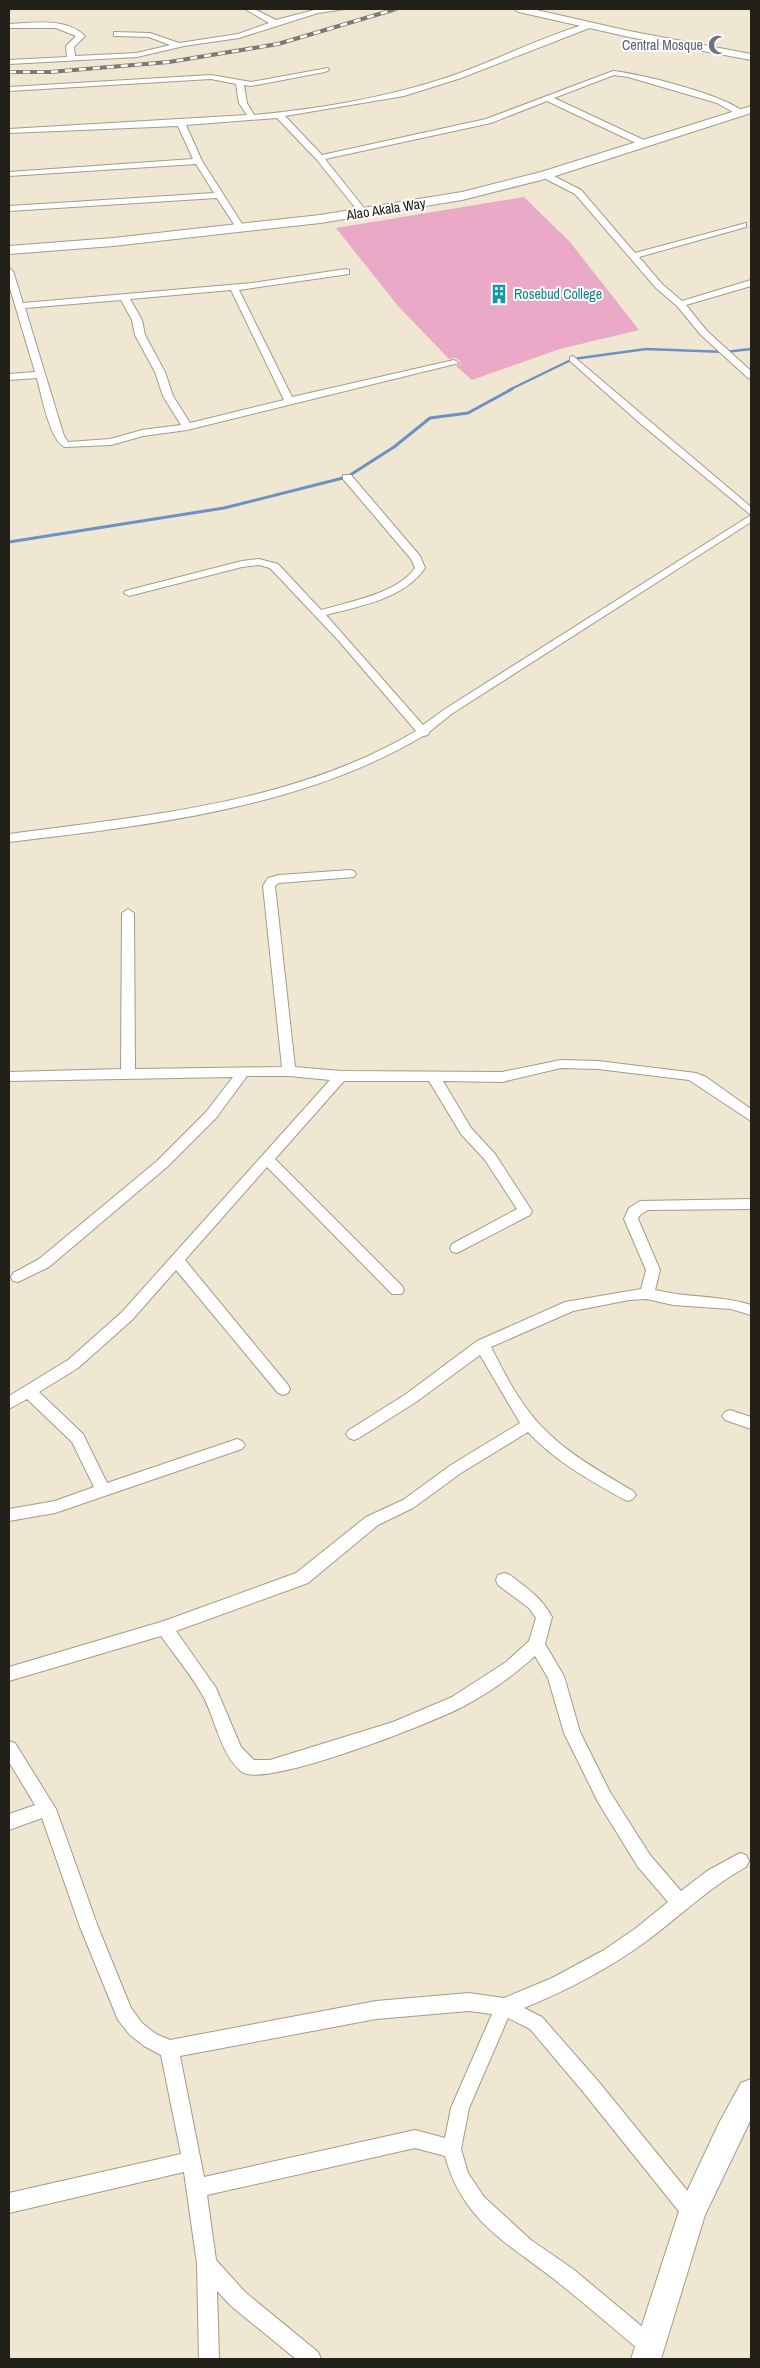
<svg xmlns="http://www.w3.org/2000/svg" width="760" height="2368" font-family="'Archivo Narrow',sans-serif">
  <rect width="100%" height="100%" fill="#f0e7d3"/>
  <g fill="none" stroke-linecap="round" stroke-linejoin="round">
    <path stroke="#6e91c4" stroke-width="2.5" d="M509 390 573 359 646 349 725 352 751 349"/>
    <path stroke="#6e91c4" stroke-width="3" d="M9 542 224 508 347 477 394 447 430 418 468 413 512 389"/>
  </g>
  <path fill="#eaa9c6" d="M524 197 570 242 639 330 560 349 472 380 456 366 461 364 460 361 455 358 449 359 398 306 336 228Z"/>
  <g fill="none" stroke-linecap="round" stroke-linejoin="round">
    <defs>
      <path id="street" d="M245 9H254L276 20 318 9H345L318 13 239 38 184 46 137 57 9 64V60L67 57 66 46 76 36 56 28H9V24C33 23 66 17 85 36L74 47 75 56 137 53 170 45 149 37 117 36H114V32L150 33 179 43 238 34 269 23Z
        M589 23H592V27L461 78 404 96 285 116 322 155 486 119 613 71C641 74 726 95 745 113L738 115 717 103 628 77 614 75 554 98 646 141V145H640L547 101 491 123 325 159 368 213 364 216 361 215 317 160 277 118 186 125 202 161 244 227 243 229H237L217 198 9 211V206L214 193 196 164 9 176V172L193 159 178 126 9 133V129L247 115 239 103 236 84 211 79 9 91V87L211 75 251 82 328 68 329 70 325 72 251 86 244 85 247 103 254 115C320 109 395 96 457 74 501 58 544 36 589 23Z
        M542 173H548L581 190 635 253 746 223V227L639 257 662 284 682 301 751 280V286L686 305 707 331 751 371V379L748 378 701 335 677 306 656 288 575 194 542 177Z
        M9 268 13 271 23 303 252 283 346 269 349 270V274L239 290 292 397 454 360 459 363 187 430 143 436 111 445 65 447C50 442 41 393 37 378L9 380V374L35 372 9 285ZM231 290 284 400 190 423 173 396 165 372 145 335 142 320 130 299ZM121 300 132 320 135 335 155 372 163 396 181 425 142 430 110 439 68 442 64 436 25 308Z
        M573 356 751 507V522L453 713 429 732 428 735 423 736C303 808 146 826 9 842V834C148 815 293 804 416 731L338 640 270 568 259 565 242 567 129 596 124 593 125 591 242 561 259 559 278 564 321 610C349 602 398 593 415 568L411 559 343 479V475H351L420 556 425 568C404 599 360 606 326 615L423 725 445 709 751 515 642 425 570 361V357Z
        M350 870 354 871 356 874 354 877 279 883 275 886 295 1067 341 1071 502 1072 561 1060 598 1061 696 1073 706 1077 751 1109V1121L689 1080 598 1069 561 1068 502 1082 443 1081 471 1128 495 1154 532 1211 530 1215 457 1253 452 1252 450 1248 452 1244 517 1209 485 1160 461 1134 429 1081H344L275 1159 402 1286 404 1290 402 1294H392L267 1167 185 1260 288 1385 290 1389 288 1393 283 1395 278 1393 176 1270 132 1320 78 1368 39 1392 83 1434 107 1483 237 1439 242 1441 245 1445 242 1449 55 1513 9 1521V1509L55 1501 94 1487 72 1442 27 1399 9 1409V1396L68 1360 122 1312 330 1080 289 1076H247L216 1118 167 1167 49 1267 18 1282 13 1281 11 1277 13 1273 39 1259 157 1161 206 1112 233 1077 9 1081V1072L121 1069 122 913 128 909 134 913 135 1069 282 1067 263 886 268 878 279 875Z
        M751 1199V1209L648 1210 640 1215 638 1219 660 1270 655 1290C687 1298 720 1295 751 1305V1315L731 1309 673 1305 647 1299 629 1300 573 1311 491 1347C503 1370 514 1393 530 1413 557 1448 596 1469 633 1491L636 1495 633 1499 628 1501 623 1499C589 1480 555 1461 528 1432L461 1473 413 1508 378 1525 308 1583 176 1631 216 1688 241 1747 254 1760H270L393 1722 452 1697 506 1662 529 1641 536 1618 529 1608 498 1585 496 1580 498 1575 504 1573 510 1575C527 1588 542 1598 552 1617L545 1644 564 1676 580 1732 610 1792 650 1855 681 1891 707 1871 740 1853 746 1855 749 1861 746 1867C710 1887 681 1915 648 1940 610 1968 568 1990 524 2008L542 2017 598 2081 699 2205 702 2212 699 2219 692 2222 685 2219 584 2093 530 2029 508 2018 469 2108 461 2149 468 2173 484 2197 531 2240 573 2269 657 2339 660 2346 657 2353 650 2356 643 2353C615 2330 588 2306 560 2284 510 2244 463 2223 445 2156L415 2148 207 2195 216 2260 245 2292 318 2352 321 2359H296L231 2306 217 2291 219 2359H199L197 2264 184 2172 9 2213V2193L181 2154 161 2055 144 2046 130 2035 118 2020 80 1927 42 1818 9 1830V1814L35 1805 9 1762V1741L15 1743 56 1809 98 1927 131 2008 142 2023 156 2034 170 2040 376 2001 469 1993 504 1998 552 1978 604 1950 636 1928 668 1902 638 1867 598 1802 564 1733 548 1678 535 1656C513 1676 490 1692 464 1706 435 1722 265 1789 242 1772 221 1755 216 1722 204 1698 193 1677 175 1656 161 1636L9 1681V1667L164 1621 296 1573 366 1517 403 1500 451 1465 520 1423 480 1355 416 1402 359 1438 354 1440 349 1438 346 1434 349 1430 406 1394 477 1341 565 1302 641 1289 646 1270 624 1219 629 1208 640 1201ZM469 2011 492 2014 451 2108 445 2138 415 2130 204 2177 180 2056 376 2019Z
        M730 1410 751 1417V1429L725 1420 722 1416 725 1412Z"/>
      <path id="secondary" d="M514 9H532L629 31 751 54V60L629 37 519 12Z
        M751 106V113L549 178 462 200 320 223 113 246 9 254V246L113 238 320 215 462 192 541 172Z
        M751 2079V2119L705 2215 661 2359H631L682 2202 719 2123 741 2083Z"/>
    </defs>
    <use href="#street" stroke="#a49b88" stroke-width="2"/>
    <use href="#secondary" stroke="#a49b88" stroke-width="2"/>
    <use href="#street" fill="#fff" fill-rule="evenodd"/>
    <use href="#secondary" fill="#fff" fill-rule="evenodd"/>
    <defs>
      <path id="rail" d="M9 72H50L169 62 278 44 396 9"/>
    </defs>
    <use href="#rail" stroke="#7e796c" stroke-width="4"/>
    <use href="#rail" stroke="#fff" stroke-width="2.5" stroke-dasharray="7" stroke-linecap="butt"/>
  </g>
  <defs>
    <symbol id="mosque-bare" viewBox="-9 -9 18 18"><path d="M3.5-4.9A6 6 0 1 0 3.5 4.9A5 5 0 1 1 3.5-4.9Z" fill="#6b7280" stroke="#fff" stroke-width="2.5" paint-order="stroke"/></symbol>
    <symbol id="building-bare" viewBox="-9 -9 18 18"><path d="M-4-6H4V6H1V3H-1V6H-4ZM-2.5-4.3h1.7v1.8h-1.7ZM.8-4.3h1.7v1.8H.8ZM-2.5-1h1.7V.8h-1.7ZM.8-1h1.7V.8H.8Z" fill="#0f9aa8" stroke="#fff" stroke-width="2.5" paint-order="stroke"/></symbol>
  </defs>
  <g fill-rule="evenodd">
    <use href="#mosque-bare" x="704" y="31" width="28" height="28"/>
    <use href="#building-bare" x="485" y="280" width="28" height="28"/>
  </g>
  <g text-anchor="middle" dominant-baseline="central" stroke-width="4" stroke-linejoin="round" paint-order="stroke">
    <g font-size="14" fill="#5b616d" stroke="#fff" text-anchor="end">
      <text x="703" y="45">Central Mosque</text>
    </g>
    <g font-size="14" fill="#232019" stroke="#fff">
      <text transform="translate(386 209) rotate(-9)">Alao Akala Way</text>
    </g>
    <g font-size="14" fill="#0d838f" stroke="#fff" text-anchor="start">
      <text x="514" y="294">Rosebud College</text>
    </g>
  </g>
  <rect width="760" height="2368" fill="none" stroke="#232019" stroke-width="20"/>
</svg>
